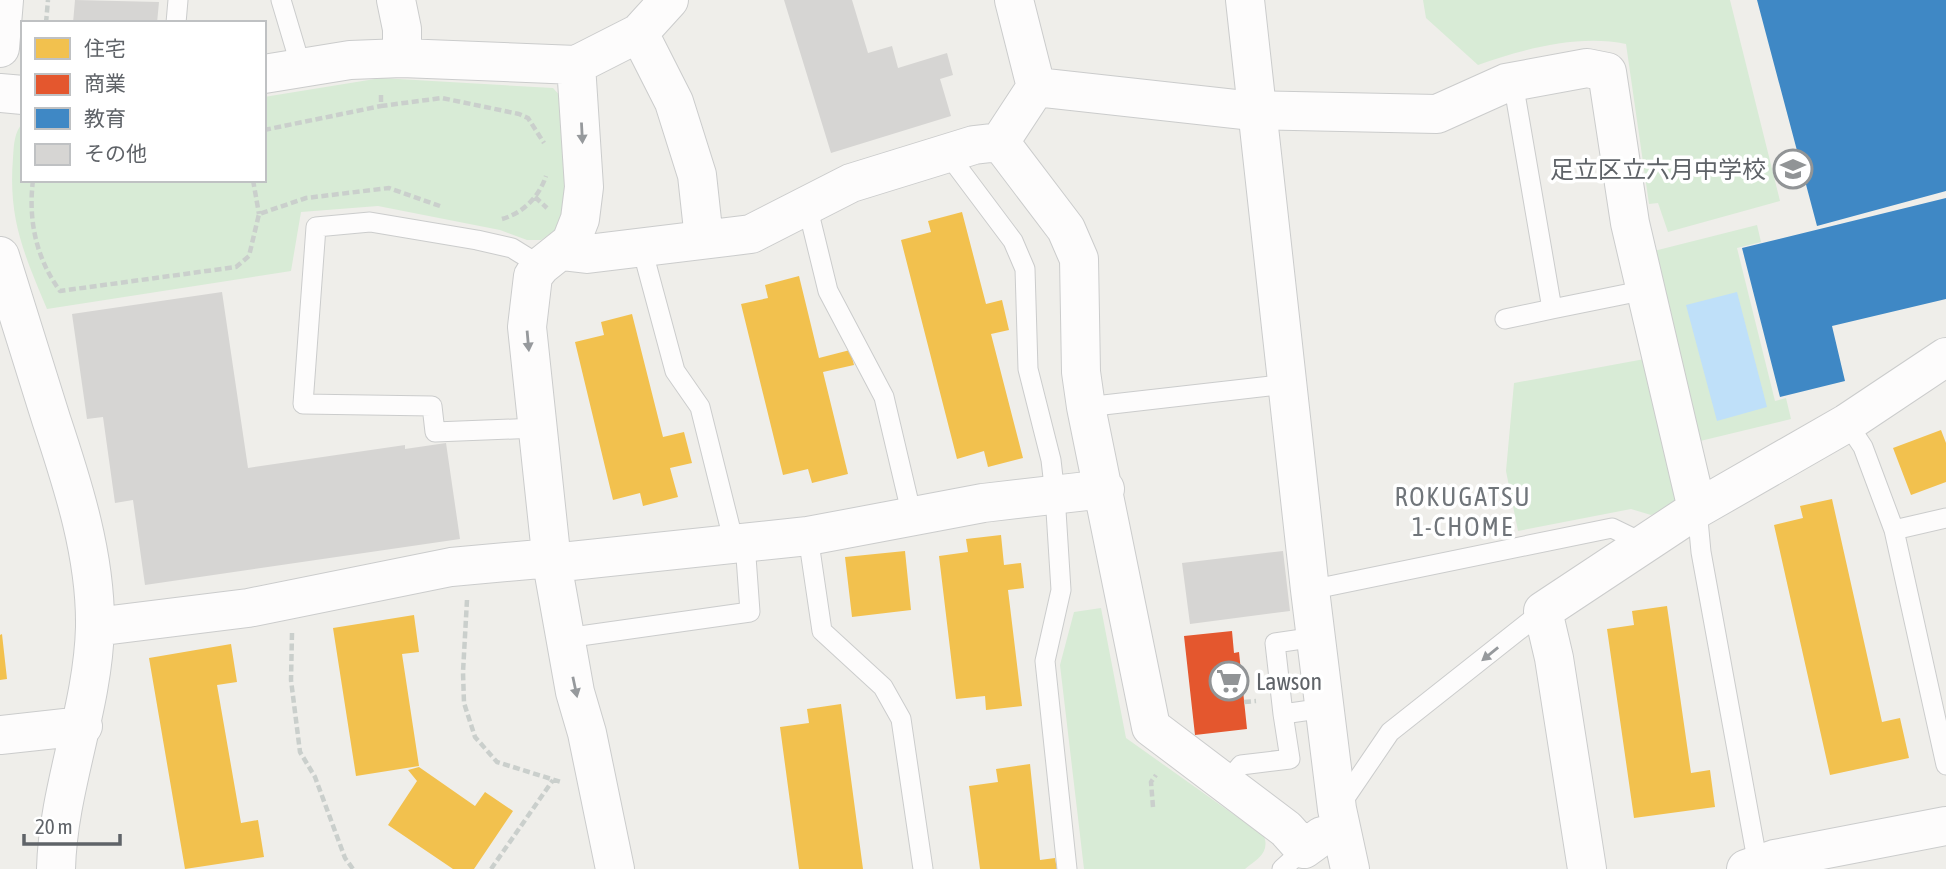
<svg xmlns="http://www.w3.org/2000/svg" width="1946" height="869" font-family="'Asap Condensed','Noto Sans JP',sans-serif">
  <rect width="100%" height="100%" fill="#efeeea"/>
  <path fill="#d8ebd6" d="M1423 0H1730L1780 201 1668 232 1658 203 1649 204 1626 44C1579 34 1523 49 1478 65L1426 18Z
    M381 78 553 88 563 99 566 211 556 230 541 240H527L500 230 378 206 301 212 291 271 47 309C24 254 8 219 13 158 14 144 14 133 23 122V180H264V97Z
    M1757 225 1761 242 1737 248 1775 401 1786 398 1791 419 1692 443 1646 253Z
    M1650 358 1678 495 1673 506 1651 515 1631 509 1518 531 1506 471 1514 383Z
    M1101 608 1126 738 1264 836C1270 853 1257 859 1245 869H1084L1060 665 1074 612Z"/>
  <path fill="#bfe0f9" d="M1737 292 1767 407 1717 421 1686 305Z"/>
  <path fill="#f2c14e" d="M962 212 986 304 1002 300 1009 330 991 334 1023 458 988 467 984 451 957 459 901 240 931 232 928 221Z
    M799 276 819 358 850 350 854 365 823 372 848 474 812 483 808 469 783 475 741 304 768 298 765 285Z
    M632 314 663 437 684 432 692 463 670 468 678 497 643 506 640 493 613 500 575 342 604 335 601 322Z
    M1941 430 1946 443V482L1911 495 1893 448Z
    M1832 499 1882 722 1900 718 1909 758 1830 775 1774 525 1803 518 1800 506Z
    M1001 535 1004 565 1021 563 1024 588 1008 590 1022 706 986 710 985 696 956 699 939 556 968 552 966 539Z
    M905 551 911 610 852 617 845 557Z
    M1667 606 1691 773 1710 770 1715 807 1634 818 1607 629 1634 625 1632 611Z
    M414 615 419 652 402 654 419 766 356 776 333 628Z
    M2 634 7 679 0 680V635Z
    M231 644 237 682 217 685 241 823 258 820 264 857 185 869 149 658Z
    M841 704 863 869H799L780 727 809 723 807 709Z
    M1030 764 1040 860 1055 858 1057 869H980L969 786 998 782 996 769Z
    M419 767 475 806 485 792 513 811 474 869H453L388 825 417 781 408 770Z"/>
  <path fill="#e4572e" d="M1232 631 1234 653 1239 652 1247 729 1195 735 1184 636Z"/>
  <path fill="#3f88c5" d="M1757 0H1946V191L1817 226Z
    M1946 198V299L1832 326 1845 381 1780 397 1742 248Z"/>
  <path fill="#d6d5d3" d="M75 0 159 2 157 23H73Z
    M784 0H852L868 53 892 46 898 68 947 53 953 75 940 79 951 116 831 153Z
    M222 292 248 468 405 445V449L446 443 460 539 145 585 133 500 115 503 103 417 87 419 72 314Z
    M1283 551 1290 611 1190 624 1182 563Z"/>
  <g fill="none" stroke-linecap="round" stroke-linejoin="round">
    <defs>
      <path id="service" d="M281 0 301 67
        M176 23 178 0
        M1513 82 1552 309 1646 290
        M947 153 1013 241 1025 269 1028 369 1051 460 1055 495 1061 590 1045 661 1067 869
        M807 205 828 291 884 397 912 516
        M641 245 675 371 700 407 734 543
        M1505 319 1552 309
        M1086 407 1287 384
        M1847 423 1863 447 1894 530 1946 765
        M537 428 435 432 432 406 303 404 316 227 370 222 477 240 512 248 541 266
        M1697 509 1701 552 1758 865
        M1894 530 1946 518
        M808 536 822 631 883 687 901 719 923 869
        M1310 590 1612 528 1645 544
        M1316 637 1275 643 1283 714 1325 708
        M566 638 750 612 745 543
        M1226 783 1241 765 1290 759 1283 714
        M1341 804 1390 732 1543 611
        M1282 869 1304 849"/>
      <path id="minor" d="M396 0 402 29V58
        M1014 0 1036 87 1000 142 1066 229 1079 259 1081 372 1086 407 1151 727 1286 829 1304 849 1322 836 1341 833
        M639 33 674 102 697 175 704 239
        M0 48 4 0
        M576 65 584 187 580 219 571 242 541 266 533 276 527 327 552 563 575 692 587 733 615 869
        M264 74 350 60 402 58 576 65 639 33 669 0
        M1036 87 1244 110 1437 114 1506 83 1587 68 1607 72 1630 223 1697 509
        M0 93 23 95
        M561 251 587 254 751 234 851 183 974 145 1000 142
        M0 256C17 310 34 365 51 419 73 485 96 556 95 627 93 709 58 788 56 869
        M552 563 808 536 983 503 1105 489
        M95 627 248 608 451 567 551 558
        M0 735 83 726
        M1587 869 1554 658 1543 611 1697 509 1847 423 1946 357
        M1746 869 1775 859 1946 826"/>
      <path id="tertiary" d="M1245 0 1310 590 1337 809 1350 869"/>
    </defs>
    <use href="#service" stroke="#cbcccc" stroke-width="21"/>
    <use href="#minor" stroke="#cbcccc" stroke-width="40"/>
    <use href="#tertiary" stroke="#cbcccc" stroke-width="40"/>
    <path stroke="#cacfcc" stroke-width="4.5" stroke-dasharray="7 3.5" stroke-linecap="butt" d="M46 23 48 0
      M381 95V106L442 98 519 114 528 118 544 143
      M264 130 381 106
      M33 180C28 220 36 258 60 291L236 267 249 256 259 214 306 198 389 188 440 206
      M253 180 259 214
      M535 197 547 208
      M502 219C523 213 539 197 546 176
      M467 600 463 672 464 703 475 737 497 762 561 782
      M292 633 291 680 300 752 315 777 345 858 353 869
      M1244 702 1256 701
      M1153 807 1151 782 1156 775
      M491 869 553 780"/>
    <use href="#service" stroke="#fdfcfc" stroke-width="19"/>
    <use href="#minor" stroke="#fdfcfc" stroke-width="38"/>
    <use href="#tertiary" stroke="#fdfcfc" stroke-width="38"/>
  </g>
  <defs><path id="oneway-solid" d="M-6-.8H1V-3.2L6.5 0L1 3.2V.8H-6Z" transform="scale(1.75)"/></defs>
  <g fill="#96999c">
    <use href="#oneway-solid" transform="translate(582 133) rotate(87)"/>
    <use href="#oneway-solid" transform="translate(528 341) rotate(85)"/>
    <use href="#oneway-solid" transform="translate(1490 654) rotate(141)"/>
    <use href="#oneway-solid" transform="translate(575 687) rotate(78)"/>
  </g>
  <defs>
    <symbol id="school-ring" viewBox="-11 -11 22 22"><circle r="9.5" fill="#fff" stroke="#919496" stroke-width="1.5"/><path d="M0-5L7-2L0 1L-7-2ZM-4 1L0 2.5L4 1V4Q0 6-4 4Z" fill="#919496"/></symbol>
    <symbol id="supermarket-ring" viewBox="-11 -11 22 22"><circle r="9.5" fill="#fff" stroke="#919496" stroke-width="1.5"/><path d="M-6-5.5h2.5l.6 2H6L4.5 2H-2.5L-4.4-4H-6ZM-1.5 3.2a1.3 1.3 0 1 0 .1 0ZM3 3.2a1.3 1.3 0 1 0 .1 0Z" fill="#919496"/></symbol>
  </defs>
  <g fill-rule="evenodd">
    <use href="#school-ring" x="1771" y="147" width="44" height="44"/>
    <use href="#supermarket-ring" x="1207" y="659" width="44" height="44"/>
  </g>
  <g text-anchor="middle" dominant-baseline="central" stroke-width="7" stroke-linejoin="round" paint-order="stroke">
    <g font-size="24" fill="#5f6368" stroke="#fff" text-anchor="end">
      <text x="1766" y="169">足立区立六月中学校</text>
      <text x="1256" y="681" text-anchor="start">Lawson</text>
    </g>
    <g font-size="26" letter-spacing="2" fill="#70757a" stroke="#fff">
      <text x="1463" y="497">ROKUGATSU<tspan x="1463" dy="30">1-CHOME</tspan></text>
    </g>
  </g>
  <rect x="21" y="21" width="245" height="161" fill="#ffffff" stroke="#bfc1c3" stroke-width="2"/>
  <rect x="35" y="38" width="35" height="21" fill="#f2c14e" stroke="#bfc1c3" stroke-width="2"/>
  <text x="84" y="56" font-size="21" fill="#5f6368">住宅</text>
  <rect x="35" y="74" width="35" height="21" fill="#e4572e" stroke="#bfc1c3" stroke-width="2"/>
  <text x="84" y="91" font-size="21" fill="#5f6368">商業</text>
  <rect x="35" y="108" width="35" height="21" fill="#3f88c5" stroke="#bfc1c3" stroke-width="2"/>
  <text x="84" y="126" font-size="21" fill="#5f6368">教育</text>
  <rect x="35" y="144" width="35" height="21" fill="#d6d5d3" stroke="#bfc1c3" stroke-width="2"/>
  <text x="84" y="161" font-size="21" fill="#5f6368">その他</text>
  <path d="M24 834v10h96v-10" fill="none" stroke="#5f6368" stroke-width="3.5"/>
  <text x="35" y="834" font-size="21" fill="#5f6368" stroke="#ffffff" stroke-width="5" paint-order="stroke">20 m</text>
</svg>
